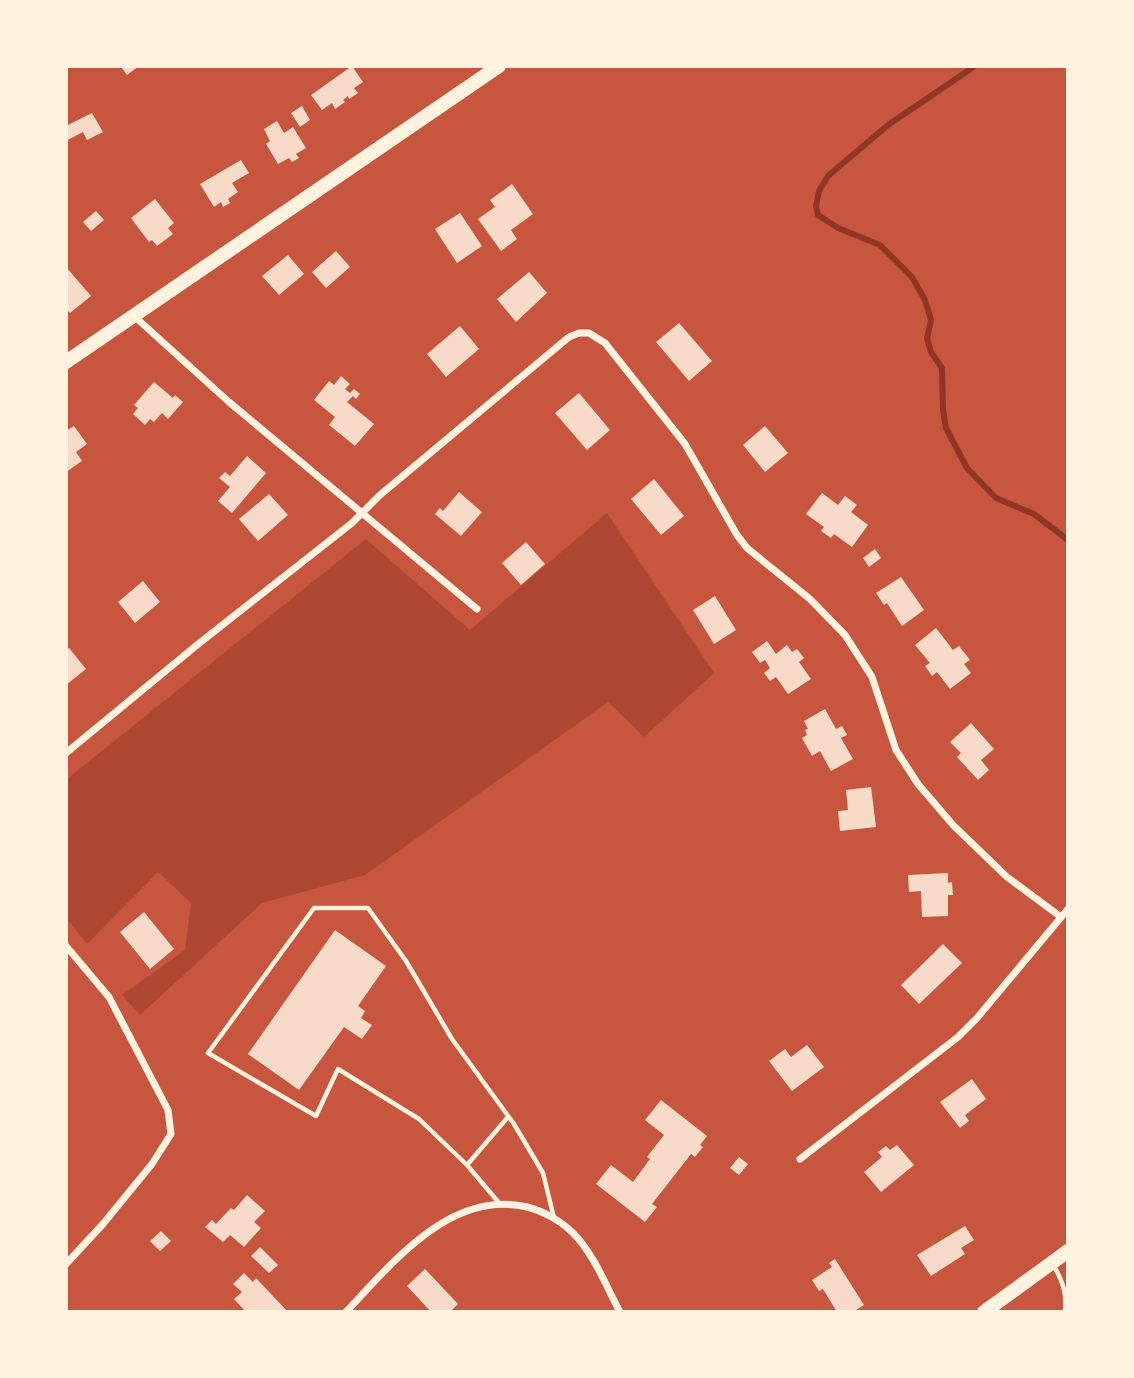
<svg xmlns="http://www.w3.org/2000/svg" width="1134" height="1378" font-family="'Work Sans',sans-serif">
  <rect width="100%" height="100%" fill="#c8553d"/>
  <path fill="#ae4732" d="M607 513 714 673 644 737 608 702 365 875 262 903 140 1015 122 995 185 950 191 903 158 872 87 944 67 919V779L366 539 470 630Z"/>
  <g fill="none" stroke-linecap="round" stroke-linejoin="round">
    <path stroke="#8f3625" stroke-width="6" d="M975 66 888 125 828 176 819 191 816 206 818 215 838 228 880 245 912 277 925 300 931 320 927 338 931 352 942 368 943 410 946 428 967 468 996 498 1034 514 1068 540"/>
  </g>
  <path fill="#f7dbc8" d="M124 66H139L127 75 122 68Z
    M352 66 363 82 354 88 358 93 349 99 348 96 343 100 345 102 335 109 332 103 322 110 311 95Z
    M302 106 310 120 300 127 291 113Z
    M92 113 103 132 87 140 83 132 66 141V126Z
    M277 121 284 133 293 127 306 148 296 154 299 158 292 162 289 158 278 164 266 144 270 141 264 129Z
    M241 160 249 173 232 183 238 192 228 199 230 203 223 207 221 202 214 207 200 184Z
    M512 184 533 214 511 230 517 239 501 251 478 219 495 207 490 200Z
    M155 199 174 223 168 228 173 234 157 246 152 240 149 242 131 218Z
    M96 211 104 220 91 231 83 222Z
    M460 213 482 246 457 263 435 229Z
    M336 251 350 267 326 288 312 272Z
    M288 255 304 274 279 295 262 276Z
    M66 267 91 296 70 313 66 309Z
    M529 272 547 293 516 322 497 299Z
    M679 323 712 361 689 381 656 342Z
    M460 326 479 349 446 377 427 354Z
    M341 376 350 384 345 389 350 393 354 389 360 394 356 399 353 396 347 402 374 424 355 446 329 425 335 417 314 400 329 381 334 385Z
    M154 382 173 398 175 395 183 402 168 419 162 413 154 422 150 419 145 425 133 414 138 408 134 405Z
    M579 393 610 430 587 450 555 413Z
    M74 426 87 444 76 452 82 461 66 472V431Z
    M765 426 788 453 765 472 743 445Z
    M247 456 266 473 232 513 218 501 230 487 219 478 225 472 230 476Z
    M654 479 684 516 661 535 631 499Z
    M459 492 482 512 461 536 435 514 440 508 443 511Z
    M822 493 838 505 845 496 857 505 851 512 868 525 852 547 834 534 831 538 821 531 824 527 806 514Z
    M269 494 288 515 258 541 239 519Z
    M526 542 545 564 521 585 502 563Z
    M875 549 881 558 869 567 863 558Z
    M901 577 924 610 902 626 887 603 884 605 876 593Z
    M143 581 160 602 135 623 118 602Z
    M715 596 736 630 714 644 693 610Z
    M936 628 953 650 959 646 970 660 964 664 971 673 950 689 937 672 932 676 925 666 930 663 915 645Z
    M767 641 776 654 787 645 792 652 797 649 804 658 799 662 811 679 788 694 776 677 770 681 764 673 770 668 765 660 760 663 752 652Z
    M69 648 86 669 66 685V650Z
    M825 709 836 729 842 726 847 735 841 738 853 759 831 771 820 751 812 756 802 738 807 735 805 730 808 729 804 721Z
    M971 723 994 749 981 760 989 770 978 780 957 757 961 753 950 742Z
    M871 787 876 827 840 831 838 811 848 810 846 790Z
    M948 873V883L952 882 953 895H948V916L922 917 921 891 909 892 908 875Z
    M144 912 174 949 150 969 120 932Z
    M335 930 386 966 358 1006 365 1011 361 1018 372 1025 362 1039 344 1027 299 1090 248 1054Z
    M943 944 962 963 919 1004 901 985Z
    M807 1045 824 1067 792 1091 769 1061 785 1049 791 1057Z
    M972 1079 986 1099 965 1115 969 1121 960 1128 940 1102Z
    M661 1100 707 1136 700 1145 703 1147 695 1157 691 1154 652 1204 657 1207 645 1222 596 1184 611 1165 633 1182 650 1159 647 1157 664 1135 645 1120Z
    M897 1145 914 1165 881 1192 864 1172 882 1157 878 1152 886 1146 890 1150Z
    M739 1157 748 1164 739 1175 730 1168Z
    M247 1195 265 1211 254 1222 261 1228 244 1247 230 1235 223 1242 205 1227 212 1220 216 1224 231 1208 234 1210Z
    M965 1226 974 1240 961 1248 965 1254 931 1276 917 1255Z
    M161 1231 171 1241 160 1251 150 1241Z
    M260 1247 278 1265 269 1273 251 1256Z
    M835 1259 864 1305 853 1312H837L823 1289 819 1291 812 1280 832 1267 829 1263Z
    M425 1269 458 1304 450 1312H431L407 1286Z
    M244 1273 253 1282 256 1278 288 1312H246L234 1299 242 1292 233 1284Z"/>
  <g fill="none" stroke-linecap="round" stroke-linejoin="round">
    <path stroke="#fff3e0" stroke-width="4.5" d="M467 1165 508 1117
      M500 1204 467 1165 419 1119 338 1069 316 1116 208 1053 314 908H368L406 961 452 1039 514 1124 543 1173 554 1218
      M1054 1266C1063 1282 1067 1294 1065 1312"/>
    <path stroke="#fff3e0" stroke-width="7" d="M134 316 229 402 477 609
      M66 753 197 645 352 523 380 495 569 337 579 333H589L605 343 685 444 737 535 747 548 810 599 845 635 872 677 896 750 918 784 953 825 1007 877 1061 917
      M66 946 109 997 168 1110 171 1134 152 1164 103 1224 66 1264
      M800 1159 958 1037 977 1018 1068 909
      M346 1312C392 1263 451 1189 527 1207 543 1211 561 1221 573 1233 594 1254 606 1286 620 1312"/>
    <path stroke="#fff3e0" stroke-width="14" d="M66 362 499 66
      M984 1312 1068 1251"/>
  </g>
  <rect width="1134" height="1378" fill="none" stroke="#fff3e0" stroke-width="136"/>
</svg>
